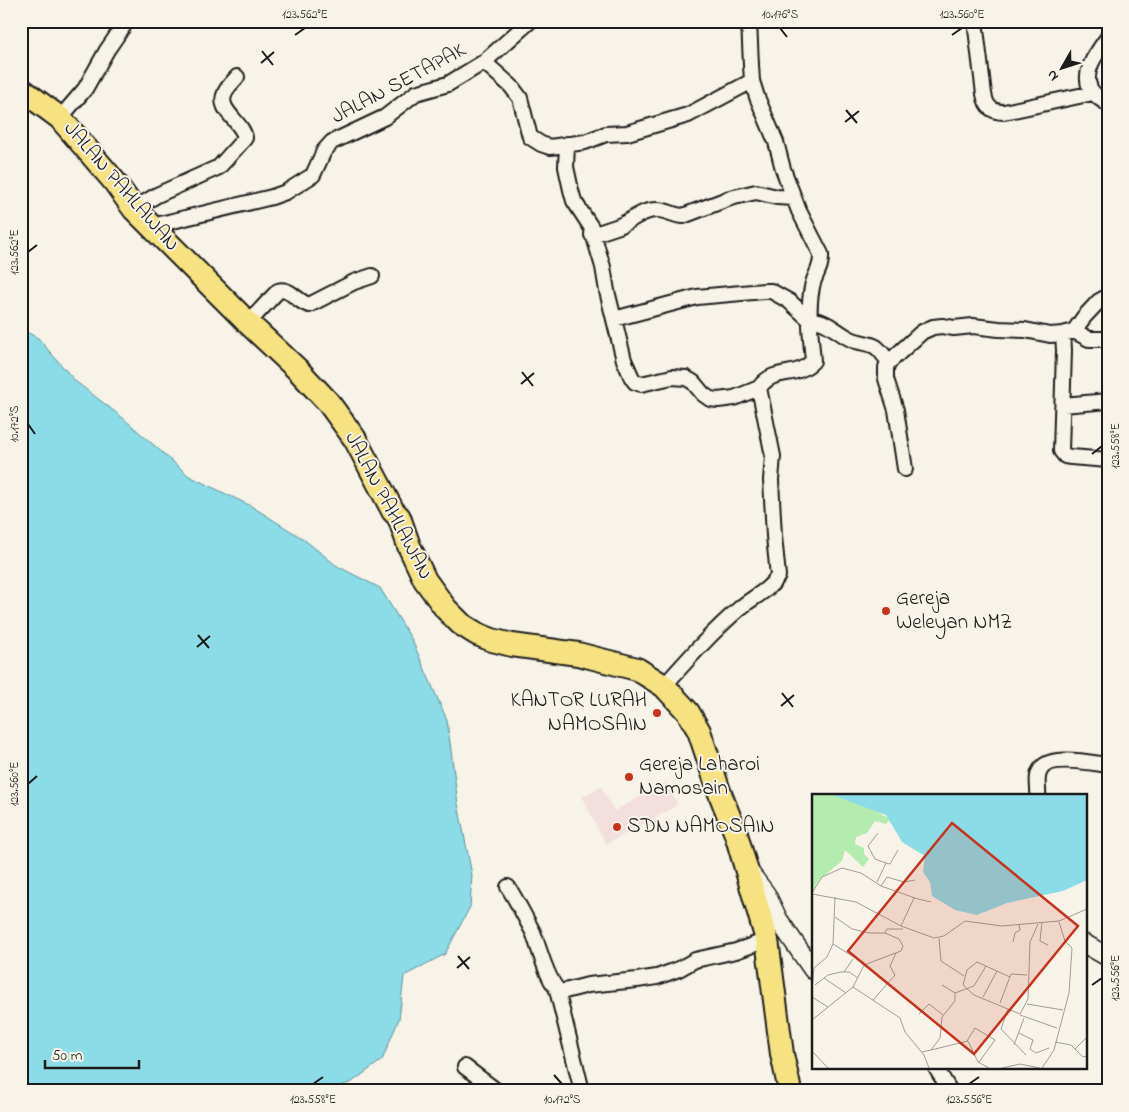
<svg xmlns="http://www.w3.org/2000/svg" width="1129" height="1112" font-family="'Indie Flower',sans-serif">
  <rect width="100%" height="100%" fill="#f7f3e8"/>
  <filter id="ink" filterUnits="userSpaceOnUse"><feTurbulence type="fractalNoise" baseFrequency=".02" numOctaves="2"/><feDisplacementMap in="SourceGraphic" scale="10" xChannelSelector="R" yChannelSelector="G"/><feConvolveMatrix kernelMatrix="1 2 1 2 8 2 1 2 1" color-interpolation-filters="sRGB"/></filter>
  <g filter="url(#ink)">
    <path fill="#f2dfde" d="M666 783 678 805 606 844 582 797 601 787 614 811Z"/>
    <path fill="#8bdce7" stroke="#5f8f96" d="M21 329 38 338 75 381 123 418 189 476 251 506 302 538 337 566 380 588 412 640 447 720 458 804 472 875 470 907 445 954 404 976 399 1019 382 1060 352 1082 327 1091H21Z"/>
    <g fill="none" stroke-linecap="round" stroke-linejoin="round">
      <defs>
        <path id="minor" d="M975 21 984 94C986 106 991 112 1004 112L1093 93
          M1108 37C1098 51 1082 71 1090 88 1093 95 1102 100 1108 104
          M484 62 511 86 520 98 530 137 541 144 550 147 585 142 606 134 627 133 688 115 752 81
          M60 118 85 89 107 50 127 21
          M567 144 566 167 571 190 574 201 591 227 603 267 607 291 624 360 632 378 635 382 641 384 672 377 686 378 693 382 703 394 710 399 718 400 734 398 759 388
          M134 209 157 195 219 167 245 138C243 122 216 110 225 93 227 87 233 82 237 77
          M152 226 272 197 286 192 313 175 324 151 332 142 385 117 416 93 448 84 484 62 530 21
          M592 235C601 232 610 229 619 226 631 221 642 210 656 210 666 209 673 216 683 216L730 198 756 192 777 197 794 198
          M614 319 697 297 764 291H771L789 301 810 320C827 319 838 334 853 340 860 343 870 343 876 347 881 351 885 357 889 362
          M248 323 278 291C290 287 297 302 309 305L354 282 372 276
          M1074 331 1089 339H1108
          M1063 334 1064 350 1061 451 1065 456 1071 457 1108 460
          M1063 405 1108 401
          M905 469 896 410 886 379V367L889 362 922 332 933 327 942 326 954 328 973 326 999 329 1025 330 1050 335 1063 334 1074 331 1084 317 1099 301 1108 296
          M664 686C688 659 712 632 740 608 753 597 769 591 778 576L774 536 771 480 773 456 759 388C774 366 794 380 813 361 811 337 807 312 812 287 814 275 822 269 821 254L799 211 783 169 776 142 757 97 752 81 751 65 749 21
          M1038 796C1039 787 1035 777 1041 769 1050 754 1092 763 1108 765
          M508 887C517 901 525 917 533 932 539 947 548 985 561 992L588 985 637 980 657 977 679 969 695 960 736 951 767 940
          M557 990 582 1091
          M465 1067 497 1091
          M936 1068 950 1091"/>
        <path id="tertiary" d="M750 873 766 894 778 919 813 970
          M1085 944 1108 957"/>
        <path id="trunk" d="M21 89 60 118 114 181 134 209 248 323 297 369 328 402 355 439 393 511 399 517 409 546 425 580 446 609 461 624 477 634 492 640 512 645 578 654 637 669 664 686 688 712 699 731 719 791 736 834 767 940 782 1054 790 1091"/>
      </defs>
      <use href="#minor" stroke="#1c1c1c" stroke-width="18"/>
      <use href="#tertiary" stroke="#1c1c1c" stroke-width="21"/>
      <use href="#trunk" stroke="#1c1c1c" stroke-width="26"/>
      <use href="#minor" stroke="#f7f3e8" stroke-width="14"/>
      <use href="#tertiary" stroke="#f7f3e8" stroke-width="18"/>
      <use href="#trunk" stroke="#f6e281" stroke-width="22"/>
    </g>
  </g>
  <path fill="none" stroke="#1c1c1c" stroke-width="2" d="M780 28 787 37M295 35 305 28M952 35 962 28M262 51 273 65M261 63 274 52M846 110 857 123M845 122 859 111M28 252 37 245M522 372 533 386M521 384 534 373M28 424 35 434M1092 454 1102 446M198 635 209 648M197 647 210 636M782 693 793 707M781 706 794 695M28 784 37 776M458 956 469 969M457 968 470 957M1092 985 1102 978M554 1075 562 1084M313 1084 323 1077M969 1084 979 1077"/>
  <g fill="#c8321e" stroke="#f7f3e8" stroke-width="2">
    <circle cx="886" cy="611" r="5"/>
    <circle cx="657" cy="713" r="5"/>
    <circle cx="629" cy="777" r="5"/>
    <circle cx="617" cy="827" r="5"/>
  </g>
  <g text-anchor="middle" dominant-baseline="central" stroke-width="4" stroke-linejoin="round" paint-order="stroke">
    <g font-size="21" fill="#1c1c1c" stroke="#f7f3e8">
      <text transform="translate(399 84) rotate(-28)">JALAN SETAPAK</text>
      <text transform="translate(121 187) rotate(49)">JALAN PAHLAWAN</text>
      <text transform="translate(388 506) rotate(62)">JALAN PAHLAWAN</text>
    </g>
    <g font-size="21" fill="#1c1c1c" stroke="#f7f3e8" text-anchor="start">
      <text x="896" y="599">Gereja<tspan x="896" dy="24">Weleyan NMZ</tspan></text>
      <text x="647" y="701" text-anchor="end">KANTOR LURAH<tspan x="647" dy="24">NAMOSAIN</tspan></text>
      <text x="639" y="765">Gereja Laharoi<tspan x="639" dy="24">Namosain</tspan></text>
      <text x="627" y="827">SDN NAMOSAIN</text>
    </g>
  </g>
  <g transform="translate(812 794)">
    <rect width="275" height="275" fill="#f7f3e8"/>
    <path d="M0 1H20L57 13 78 25 74 30 63 27 55 39 44 43 43 50 52 54V60L57 65 51 73 33 56 30 67 7 86 0 98Z" fill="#b4ecaf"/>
    <path d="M20 1H275V86L251 97 195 109 165 121 143 116 120 102 118 88 111 78 113 62 90 48 74 21Z" fill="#8bdce7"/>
    <path fill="none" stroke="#9f9d96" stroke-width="1" d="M74 69 78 70 86 56M65 88 74 69 63 65 56 52 66 39M69 92 75 83 92 88 103 86M0 99 10 83 30 74 49 79 69 92 103 104M0 100 44 108 89 132 122 144 132 142 153 127 190 132 247 127 275 115M23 123 40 135 57 139H73M230 128 228 147 236 151M89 132 102 104 119 108M127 144 129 167 152 182M201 148 203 139 208 136 207 131M21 150 53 170M32 178 41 165M198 183 165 168 155 176 151 191 162 201 208 220 216 205 218 148 226 130M12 184 34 199M3 191 16 181 29 178H37L46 184M130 191 143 199M41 193 88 224 93 238 112 261 117 274M0 196 2 174 15 163 21 150 23 103M143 199 162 192 174 172M0 203 16 213M171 203 185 177M61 206 83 181 78 172 84 159M188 209 199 180 215 181M215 210 251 216M196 215 189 235 214 261M107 220 117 210 131 221M208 221 245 234M0 226 41 193 52 171 89 157 91 152 87 145 73 139 75 135H91M207 239 221 246 218 255 224 259 237 254M155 247 163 234 183 246 167 268M243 248 259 251 271 263 275 262M202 251 212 224M263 255 275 243M119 256 156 247 166 268 177 274M0 257 16 274M110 258 119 256 128 244 130 223 143 207V199M190 274 208 270 228 274M230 274 242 256 257 199 260 154 253 147 247 128"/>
    <path fill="#c8321e" fill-opacity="0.15" stroke="#c8321e" stroke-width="2.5" d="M140 29 266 132 162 260 36 157Z"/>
    <rect width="275" height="275" fill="none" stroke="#1c1c1c" stroke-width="2.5"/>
  </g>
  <rect width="1129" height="1112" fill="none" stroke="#f7f3e8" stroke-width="55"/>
  <g transform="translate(1062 68) rotate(231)" stroke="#f7f3e8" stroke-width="4" paint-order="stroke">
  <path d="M0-4L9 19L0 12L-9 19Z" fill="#1c1c1c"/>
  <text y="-8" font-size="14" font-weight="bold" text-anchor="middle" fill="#1c1c1c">N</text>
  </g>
  <path d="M45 1060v8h94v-8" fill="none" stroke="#1c1c1c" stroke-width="2.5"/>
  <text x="52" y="1060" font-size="15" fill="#1c1c1c" stroke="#f7f3e8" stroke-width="4" paint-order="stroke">50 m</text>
  <rect x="28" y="28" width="1074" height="1056" fill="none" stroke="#1c1c1c" stroke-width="2"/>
  <g font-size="12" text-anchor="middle" fill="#1c1c1c">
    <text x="305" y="18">123.562°E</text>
    <text x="780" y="18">10.176°S</text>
    <text x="962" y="18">123.560°E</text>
    <text transform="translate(14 252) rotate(-90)" y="4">123.562°E</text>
    <text transform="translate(14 424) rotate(-90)" y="4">10.172°S</text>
    <text transform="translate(1115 446) rotate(-90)" y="4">123.558°E</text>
    <text transform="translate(14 784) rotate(-90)" y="4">123.560°E</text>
    <text transform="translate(1115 978) rotate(-90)" y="4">123.556°E</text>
    <text x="313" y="1103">123.558°E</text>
    <text x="562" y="1103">10.172°S</text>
    <text x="969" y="1103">123.556°E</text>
  </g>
</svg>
